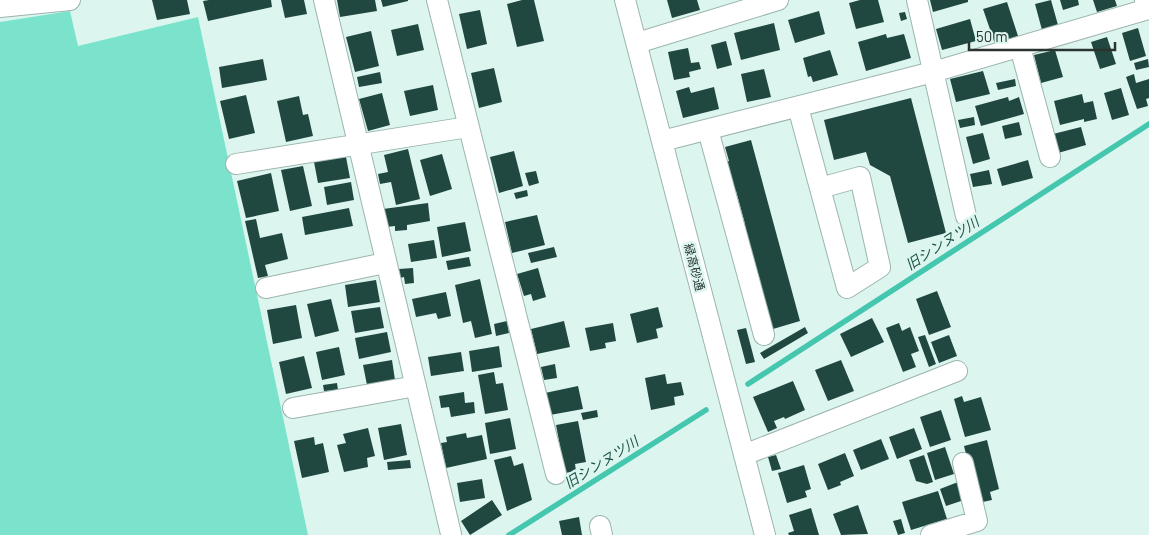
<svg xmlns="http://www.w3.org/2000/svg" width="1149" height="535" font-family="Barlow,'Noto Sans JP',sans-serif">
  <rect width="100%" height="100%" fill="#dcf6ef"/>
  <path fill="#7be3cc" d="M70 11 78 46 198 17 308 535H0V22Z"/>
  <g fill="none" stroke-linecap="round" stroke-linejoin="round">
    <path stroke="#45c6ae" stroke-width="5.5" d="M748 384 1149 124
      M509 535 706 410"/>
  </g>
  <path fill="#214840" d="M152 0H187L190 14 157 20Z
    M209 0H271L272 7 208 21 203 1Z
    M281 0H304L307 14 285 18Z
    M337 0H375L377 11 340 17Z
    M381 0H408V1L383 7Z
    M522 0H534L544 41 517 47 507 4Z
    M667 0H697L700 10 672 18Z
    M860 0H878L884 22 856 29 849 3Z
    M930 0H968V2L933 12Z
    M1051 0 1058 25 1042 30 1035 4Z
    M1060 0H1078L1079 5 1063 10Z
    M1093 0H1115L1117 6 1097 12Z
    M1007 2 1018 36 995 44 983 9Z
    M480 10 487 44 467 49 459 14Z
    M819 11 825 34 795 43 788 20Z
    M905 12 907 19 901 21 899 13Z
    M970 19 976 41 942 50 936 29Z
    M774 23 780 50 741 60 734 33Z
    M418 24 424 50 397 56 391 30Z
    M1138 28 1146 56 1130 61 1122 33Z
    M371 31 379 66 355 72 346 37Z
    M886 34 887 38 904 34 911 58 866 71 858 42Z
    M1107 37 1116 64 1100 69 1091 42Z
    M726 41 732 65 717 69 711 45Z
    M688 48 691 63 699 62 701 69 689 72 690 77 674 80 668 52Z
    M830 50 838 75 813 82 811 76 808 77 803 58Z
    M1055 50 1063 77 1041 83 1034 55Z
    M263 59 267 80 222 88 219 67Z
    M1148 59 1149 67 1136 70 1134 63Z
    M494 68 502 102 479 108 471 73Z
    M764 69 771 97 747 102 741 74Z
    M983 71 990 94 956 102 950 79Z
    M380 72 382 83 359 87 357 77Z
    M1134 74 1136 83 1149 79V98L1146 99 1148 106 1137 109 1126 77Z
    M1015 79 1016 86 998 90 996 83Z
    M433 85 438 110 410 116 404 91Z
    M689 87 691 93 714 87 719 109 683 118 676 91Z
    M1121 88 1129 115 1112 120 1104 93Z
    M382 93 390 125 368 131 359 99Z
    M1082 94 1084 103 1093 101 1097 119 1084 122V119L1060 125 1054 101Z
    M246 95 255 133 229 139 220 101Z
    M299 96 303 115 308 114 313 136 286 142 277 101Z
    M1008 97 1009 101 1019 97 1024 114 981 126 975 106Z
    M911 98 946 233 908 243 890 176 870 165 866 152 834 160 824 120Z
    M974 117 975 125 960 128 958 120Z
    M1019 122 1022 135 1005 139 1002 126Z
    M1081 127 1086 145 1058 153 1053 134Z
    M983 133 990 159 973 164 966 137Z
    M751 140 800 321 773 329 758 285 761 284 752 253H750L742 224H745L736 191 732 192 724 163 729 161 725 147Z
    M408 149 420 199 396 205 391 182 380 184 378 174 388 172 384 155Z
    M514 151 523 186 499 193 490 157Z
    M442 154 452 189 430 196 420 160Z
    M346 157 350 178 318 183 314 162Z
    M1028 160 1033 178 1002 186 997 169Z
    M303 166 312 206 290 211 281 170Z
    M989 170 992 184 973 187 970 174Z
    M536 171 539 183 529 186 525 173Z
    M271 173 279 211 246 218 237 181Z
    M351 182 354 200 327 205 324 187Z
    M527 190 528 196 516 199 514 193Z
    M428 203 430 221 407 225V230L395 231V226L386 227 383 209Z
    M349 208 353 226 305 235 302 217Z
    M537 215 545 245 512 253 505 222Z
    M256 219 260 238 282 233 288 259 265 265 268 276 258 278 245 221Z
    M465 222 471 251 442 257 437 227Z
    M434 240 437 258 411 262 408 244Z
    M554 247 557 257 531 263 528 253Z
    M469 257 471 266 448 270 446 261Z
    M413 268 414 283 405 284 404 277 400 278 399 269Z
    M538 268 546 297 533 301 531 294 524 296 517 274Z
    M480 279 492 334 475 338 471 321 463 323 455 285Z
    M376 280 380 302 348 307 345 285Z
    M937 291 951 327 929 335 916 299Z
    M446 292 451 316 438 319 436 313 416 317 412 299Z
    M331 299 339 331 315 337 307 304Z
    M296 305 302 338 273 344 267 310Z
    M380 307 384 328 355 333 351 311Z
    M658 307 663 327 656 329 658 338 637 343 630 314Z
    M872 318 884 342 851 357 840 334Z
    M507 321 509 333 496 336 494 324Z
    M564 321 570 347 537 354 531 329Z
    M613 323 616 341 605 343 606 348 590 351 585 328Z
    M899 323 902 331 910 327 919 351 911 354 916 367 903 372 886 328Z
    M805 327 808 333 764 359 760 353Z
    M746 328 755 362 746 364 737 330Z
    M387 332 391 352 359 359 355 338Z
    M925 335 936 364 929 367 918 337Z
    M949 335 957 356 939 363 931 342Z
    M499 346 502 367 472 372 469 351Z
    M339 347 345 375 322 380 316 352Z
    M461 352 464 371 431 376 428 357Z
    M304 356 312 388 286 394 279 362Z
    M392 360 395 380 367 385 363 365Z
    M841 360 854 391 828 401 815 370Z
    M555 364 557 378 544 380 541 367Z
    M494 372 496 384 503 383 508 410 485 414 478 375Z
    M665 374 667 384 681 382 684 395 674 397 675 405 651 410 645 378Z
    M793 381 805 410 785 419 784 417 774 421 777 428 768 432 753 397Z
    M337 383 338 390 324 391 323 385Z
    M578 386 583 409 550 415 545 393Z
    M464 392 465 403 474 402 475 413 451 417 449 407 441 408 439 396Z
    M962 396 964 402 981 397 991 430 965 437 954 399Z
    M597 410 598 417 583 420 581 413Z
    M941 410 951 440 930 447 920 417Z
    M510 418 516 449 490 454 485 423Z
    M578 421 586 462 575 464 576 471 565 473 556 425Z
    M401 424 407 455 384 460 378 428Z
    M368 428 375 456 367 458 368 467 344 472 337 445 346 443 343 434Z
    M914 428 922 449 897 459 889 437Z
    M466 433 467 438 482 435 487 459 446 468 441 443 447 442 446 437Z
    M314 437 315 445 323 443 329 472 302 478 294 441Z
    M881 439 889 459 861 470 853 450Z
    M987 440 999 489 990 492 992 500 978 503 964 446Z
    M945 447 954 474 935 480 927 453Z
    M845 453 854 476 840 482 841 485 828 490 818 464Z
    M776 455 781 469 772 471 768 457Z
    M924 455 933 482 927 484 916 481 909 460Z
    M511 456 514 466 523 463 532 500 507 511 494 460Z
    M410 460 411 468 388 470 387 462Z
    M804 465 811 489 805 491 807 497 787 503 778 473Z
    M482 479 485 498 460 502 457 483Z
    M958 482 964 500 946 506 940 489Z
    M938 491 947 519 911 530 902 502Z
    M492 500 502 515 470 535 461 521Z
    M858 505 868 534 841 535 833 514Z
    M811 508 819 535H789L788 533 794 531 789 515Z
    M579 517 582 535H562L559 521Z
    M901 519 905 533 898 535 893 521Z"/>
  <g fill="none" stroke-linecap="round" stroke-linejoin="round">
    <defs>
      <path id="minor" d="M324 0 451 534
        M437 0 556 474
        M625 0 765 535
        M917 0 966 216
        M0 7 70 0
        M637 43 778 0
        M1020 47 1050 157
        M798 107 847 288 880 267 860 177 820 188
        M708 130 764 335
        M662 141 933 72 1148 9 1145 0
        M236 164 468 127
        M266 288 385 263
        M293 408 416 386
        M744 455 957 371
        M600 526 602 535
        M931 535 977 521 963 463"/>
    </defs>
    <use href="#minor" stroke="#9cb5ae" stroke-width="22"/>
    <use href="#minor" stroke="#fff" stroke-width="20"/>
  </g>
  <g text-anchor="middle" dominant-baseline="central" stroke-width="5" stroke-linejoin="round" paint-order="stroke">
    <g font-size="12" fill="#293330" stroke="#dcf6ef">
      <text transform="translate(695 267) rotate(75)">緑高砂通</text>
    </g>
    <g font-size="14" font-style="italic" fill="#1e5348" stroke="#dcf6ef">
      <text transform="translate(942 243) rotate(-33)">旧シンヌツ川</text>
      <text transform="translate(601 462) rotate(-32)">旧シンヌツ川</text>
    </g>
  </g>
  <path d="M969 42v8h146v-8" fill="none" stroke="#293330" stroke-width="2.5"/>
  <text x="976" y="42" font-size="15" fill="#293330" stroke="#dcf6ef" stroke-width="4" paint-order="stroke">50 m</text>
</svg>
